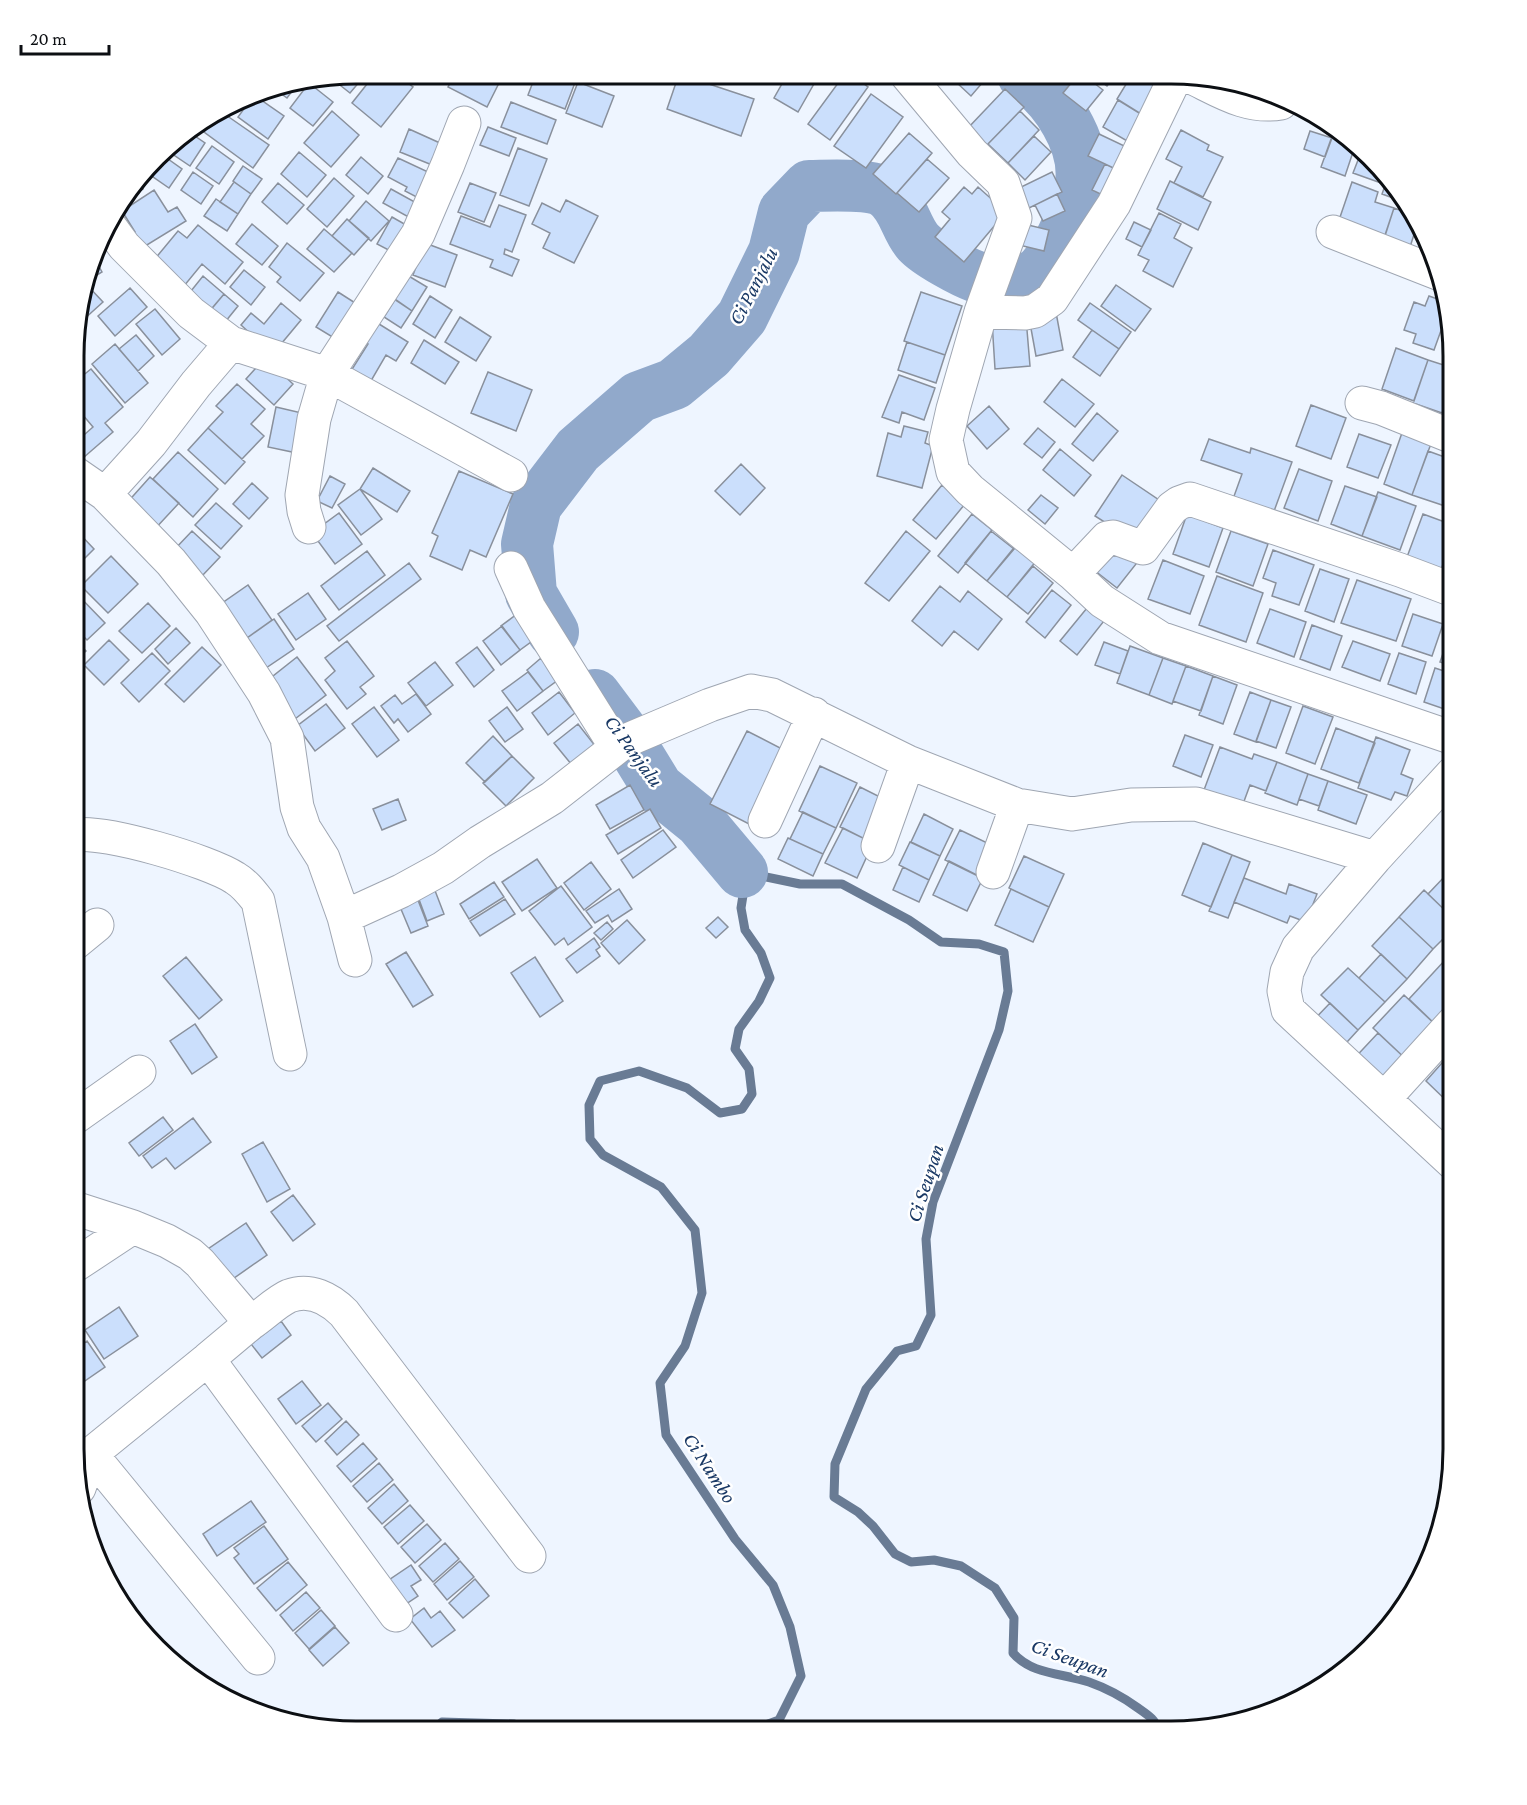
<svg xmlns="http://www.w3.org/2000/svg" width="1527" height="1805" font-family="'Crimson Pro',serif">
  <rect width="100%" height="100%" fill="#eef5ff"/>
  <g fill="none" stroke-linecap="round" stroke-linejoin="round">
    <path stroke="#697b94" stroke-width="9" d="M432 1731 442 1722 514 1724 523 1731
      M749 1731 779 1720 801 1676 790 1627 773 1585 735 1539 666 1435 660 1383 685 1346 702 1293 695 1230 661 1187 603 1155 590 1139 589 1105 600 1081 639 1071 687 1088 720 1113 742 1109 752 1094 749 1069 735 1049 739 1029 759 1001 770 978 761 953 745 930 741 908 744 889 742 872 800 884H842L909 920 941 942 979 944 1004 952 1008 991 999 1030 933 1202 926 1239 931 1315 916 1346 897 1351 866 1389 835 1464 834 1497 858 1512 873 1526 895 1554 911 1562 934 1560 961 1566 995 1588 1014 1618 1013 1653C1032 1675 1063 1673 1089 1682 1106 1688 1123 1697 1138 1708 1148 1715 1155 1719 1159 1731"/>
    <path stroke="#91a9cb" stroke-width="52" d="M553 632 531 594 527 544 536 505 578 450 639 397 674 384 709 355 742 317 774 252 784 212 809 186C828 186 871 183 886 193 904 206 905 227 918 242 928 253 963 272 977 277 989 281 1019 281 1031 277 1041 275 1055 252 1059 243 1068 225 1078 204 1081 183 1086 143 1056 97 1023 75
      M595 695 628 739 658 788 700 822 742 872"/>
  </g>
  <path fill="#cbdffc" stroke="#89909c" stroke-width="1.5" d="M356 74H366L350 93 331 78Z
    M375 74H396L413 87 381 127 352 103Z
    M455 74H496L502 77 487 107 448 87Z
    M536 74H560L576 80 565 109 528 95Z
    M679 74 754 99 741 136 667 109Z
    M760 75H777L775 80Z
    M787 75H819L798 112 774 98Z
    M844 75H852L868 87 830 140 808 124Z
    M962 75H989L971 96 956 82Z
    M1055 76H1072L1066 84Z
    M1077 76H1085L1103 90 1086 111 1063 93Z
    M1093 76H1115L1107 86Z
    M1131 76H1138L1165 92 1149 119 1117 99Z
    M578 82 614 96 602 127 566 113Z
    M298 83 287 98 272 87Z
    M309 83 333 102 313 126 290 108Z
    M1005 89 1024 107 985 147 967 129Z
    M871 94 903 117 866 168 834 146Z
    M254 95 284 116 268 139 238 117Z
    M1118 100 1149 119 1134 145 1103 127Z
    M511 102 556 120 547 144 501 127Z
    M332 111 359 135 331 167 304 143Z
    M1020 111 1039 130 1008 163 988 144Z
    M223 113 269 145 253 168 204 132 213 118Z
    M488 127 516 138 509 156 480 145Z
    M1335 128 1354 149 1345 176 1321 167Z
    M409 129 451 148 442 169 400 152Z
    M1181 130 1209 145 1207 150 1223 157 1203 197 1174 183 1182 167 1166 159Z
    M1310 131 1332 138 1325 157 1304 149Z
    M189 132 205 143 190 166 165 149 170 143Z
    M909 133 932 153 896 194 873 174Z
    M1099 134 1135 151 1124 173 1088 156Z
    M1034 136 1051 152 1025 180 1008 163Z
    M212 146 234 162 219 184 196 168Z
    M518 148 547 159 529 206 500 195Z
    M299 152 326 175 307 197 281 174Z
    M161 154 182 169 169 188 146 172Z
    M1360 155 1382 179 1381 183 1353 173Z
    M361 157 383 176 368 194 346 175Z
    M398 158 441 178 428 203 405 191 407 187 388 177Z
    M927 159 949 178 919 212 897 193Z
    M1105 164 1124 173 1111 199 1092 190Z
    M243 166 262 179 251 194 233 181Z
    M193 172 213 186 201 204 181 190Z
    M1052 172 1062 192 1029 208 1019 188Z
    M334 178 354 196 327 227 307 209Z
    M139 181 143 189 121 203Z
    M1170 181 1211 202 1198 230 1157 209Z
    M234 182 251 194 238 214 220 202Z
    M1352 182 1378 192 1375 202 1394 208 1385 236 1337 226Z
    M278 183 304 205 287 224 262 202Z
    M470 183 496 193 484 222 458 212Z
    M1386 183 1404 202 1382 194Z
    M964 187 972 194 978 187 1006 212 964 262 935 237 950 219 942 212Z
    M391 189 422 206 414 220 383 203Z
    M154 190 168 212 177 207 186 221 142 248 133 234 135 232 122 211Z
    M1057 194 1065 211 1043 221 1035 205Z
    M216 199 238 214 227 231 204 216Z
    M566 200 598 216 574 263 543 248 550 233 532 224 542 203 560 212Z
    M366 201 389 221 371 241 349 221Z
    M499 205 526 215 512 252 505 249 504 254 519 260 512 276 490 267 493 260 450 244 461 216 490 227Z
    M1394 208 1416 216 1418 222 1410 247 1384 238Z
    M1159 213 1181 224 1174 238 1192 248 1173 287 1143 271 1149 260 1138 255Z
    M392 217 415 230 400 256 377 244Z
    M347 219 369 238 354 255 332 236Z
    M1134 222 1151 230 1142 247 1126 239Z
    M252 224 278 246 262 265 236 244Z
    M1024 224 1049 230 1044 251 1019 245Z
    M198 225 243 262 225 284 202 264 184 286 154 260 178 231 187 238Z
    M324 229 352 253 334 272 307 249Z
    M1424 234 1437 266 1415 259Z
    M287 243 324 273 300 301 277 282 281 277 269 267Z
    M425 243 457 255 445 287 413 275Z
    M96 261 102 272 89 280Z
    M244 270 265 287 251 305 230 287Z
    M402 272 427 287 412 311 388 295Z
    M203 276 224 294 204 318 183 301Z
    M87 285 103 302 82 321 77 315Z
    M1116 285 1151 309 1135 331 1101 306Z
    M130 288 147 307 115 336 98 316Z
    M338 292 360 306 339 341 316 327Z
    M921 292 962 306 945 355 904 341Z
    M224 294 238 306 217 332 202 320Z
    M430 296 452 310 435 338 413 324Z
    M1429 296 1446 302 1448 311 1434 350 1413 343 1416 334 1404 330 1414 302 1425 306Z
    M395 299 412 311 401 328 384 317Z
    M281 303 301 320 271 356 253 336 241 325 251 313 264 324Z
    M1090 303 1131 332 1119 349 1078 320Z
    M1055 307 1063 350 1036 356 1028 312Z
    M155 309 180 339 162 355 136 324Z
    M460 317 491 337 476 361 445 342Z
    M1026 318 1030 366 995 369 992 321Z
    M371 319 408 342 396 361 386 355 368 386 349 374 368 344 359 338Z
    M1092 330 1119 349 1100 376 1073 357Z
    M136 335 154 356 138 371 119 349Z
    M1451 335 1453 350 1446 348Z
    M424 340 459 362 445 384 411 363Z
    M907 342 945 355 936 383 898 370Z
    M115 344 148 383 125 403 92 364Z
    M1396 348 1428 360 1414 401 1382 389Z
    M265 358 293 384 274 405 246 379Z
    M1428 360 1453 368V380L1442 413 1413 403Z
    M91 369 123 407 105 423 113 432 83 458 76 449V442L93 427 76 407V381Z
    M488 372 532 390 516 431 471 413Z
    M899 375 935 388 924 420 902 412 899 423 882 417Z
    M1062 379 1094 404 1075 427 1044 402Z
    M1453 380V416L1443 412Z
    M237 384 265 409 251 424 264 436 242 459 208 428 223 412 216 406Z
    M1311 405 1346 418 1331 459 1296 446Z
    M989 406 1009 429 987 449 967 426Z
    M276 407 306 414 297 453 268 447Z
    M1097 413 1118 431 1093 461 1072 444Z
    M904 426 928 432 925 443 933 446 922 488 877 476 888 433 901 437Z
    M208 428 245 462 225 484 188 450Z
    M1038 428 1055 442 1042 458 1024 444Z
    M1403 430 1432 441 1412 495 1384 484Z
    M1359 434 1391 445 1378 478 1347 467Z
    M1209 439 1250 453 1251 448 1292 462 1273 514 1233 499 1242 474 1201 460Z
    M1060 449 1091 475 1074 496 1043 470Z
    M1428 451 1453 460V493L1448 507 1412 495Z
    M178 452 218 489 193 517 153 479Z
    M741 464 765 488 740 515 715 491Z
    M373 468 410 491 397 512 360 489Z
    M1299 469 1332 481 1318 521 1284 508Z
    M459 471 513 494 486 557 470 550 462 570 430 556 438 536 432 533Z
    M1122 475 1165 504 1139 544 1095 516Z
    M330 476 345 484 332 508 317 501Z
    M150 477 179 503 153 531 125 505Z
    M252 483 268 498 249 519 233 504Z
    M942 485 965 504 936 539 913 520Z
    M1345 486 1377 497 1362 536 1331 524Z
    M360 489 382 519 361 535 338 505Z
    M1378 492 1416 506 1400 550 1362 536Z
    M1453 493V509L1448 507Z
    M1041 495 1058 508 1045 524 1028 510Z
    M216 503 242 526 221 549 195 525Z
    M339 513 362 544 335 564 312 533Z
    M972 514 992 530 958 573 938 556Z
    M1187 514 1223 528 1209 567 1173 554Z
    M1423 514 1453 525V536L1441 570 1407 557Z
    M76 530 94 549 75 568Z
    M192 531 220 557 202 576 174 550Z
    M906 531 930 551 889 601 865 583Z
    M991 531 1014 549 987 581 965 563Z
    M1231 531 1268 544 1253 586 1216 572Z
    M1453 536V566L1444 562Z
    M1117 541 1140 559 1117 588 1094 570Z
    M1017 544 1037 560 1007 597 987 581Z
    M1273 550 1314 565 1299 605 1272 596 1276 583 1263 578Z
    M367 551 385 575 339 610 321 586Z
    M111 556 138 584 108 613 81 586Z
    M1163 560 1204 576 1190 614 1148 599Z
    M409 563 421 579 339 641 327 626Z
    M1033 566 1053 583 1028 614 1007 597Z
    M1320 569 1349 579 1334 622 1305 611Z
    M1217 576 1263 593 1246 642 1199 625Z
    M1357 580 1411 599 1396 641 1341 623Z
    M248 585 272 620 240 643 215 608Z
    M940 586 960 602 968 591 1002 619 978 650 954 631 942 646 912 621Z
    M1052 590 1071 605 1045 638 1026 622Z
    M75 592 105 623 87 640 75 628Z
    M308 593 326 619 296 640 278 614Z
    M148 603 170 626 142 653 119 631Z
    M1087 608 1104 621 1077 655 1060 641Z
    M1270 609 1306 622 1294 657 1257 643Z
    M517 614 535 639 520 650 501 626Z
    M1413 614 1443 624 1432 656 1402 646Z
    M274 619 294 649 260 672 240 643Z
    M1312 625 1342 636 1330 670 1300 659Z
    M1453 625V666L1440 662Z
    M502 626 520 650 501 665 483 641Z
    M176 628 190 643 168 664 155 649Z
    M75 640 86 651 75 661Z
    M109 640 129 660 104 685 84 665Z
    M347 641 374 676 360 687 366 694 347 709 325 680 335 671 325 658Z
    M1353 641 1390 654 1380 681 1342 667Z
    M1104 642 1128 651 1120 674 1095 665Z
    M1130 646 1163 658 1149 695 1117 683Z
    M202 647 221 665 184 702 165 684Z
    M477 647 494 670 474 687 456 663Z
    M152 653 170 671 139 702 121 683Z
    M1399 653 1426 662 1416 694 1388 684Z
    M297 657 326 695 291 722 263 684Z
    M541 658 558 680 543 691 527 670Z
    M1163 658 1186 666 1172 704 1149 695Z
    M435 662 453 685 426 706 408 683Z
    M1186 666 1213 676 1201 711 1173 701Z
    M1435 668 1453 674V712L1424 702Z
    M528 672 543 691 517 711 502 691Z
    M1213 676 1237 685 1223 724 1199 715Z
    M559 692 575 713 548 735 532 713Z
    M1250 692 1271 700 1256 742 1234 734Z
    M416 694 431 714 408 732 398 719 394 723 381 706 395 695 402 704Z
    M1271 700 1291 707 1276 748 1256 741Z
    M326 704 345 728 315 751 297 726Z
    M1303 706 1333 717 1315 764 1286 753Z
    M374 707 399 740 377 757 352 724Z
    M507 707 523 729 505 742 489 721Z
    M578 724 600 752 576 770 554 743Z
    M1336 728 1375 743 1359 783 1321 769Z
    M747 731 788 752 751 825 710 804Z
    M1185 735 1213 745 1201 777 1173 766Z
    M493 736 512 756 485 782 466 763Z
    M1376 737 1410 750 1401 774 1413 779 1407 796 1395 792 1391 800 1358 788Z
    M1220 747 1252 759 1254 754 1277 762 1266 791 1250 785 1243 804 1204 790Z
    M512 756 534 778 506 806 483 783Z
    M1277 762 1308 774 1297 805 1265 793Z
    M820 766 857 783 836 828 799 811Z
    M1308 774 1328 781 1319 806 1299 799Z
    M1328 781 1367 795 1356 824 1318 810Z
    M630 785 644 810 610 829 596 805Z
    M860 787 892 803 873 843 840 827Z
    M398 799 406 820 382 830 373 809Z
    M650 809 661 828 618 854 606 835Z
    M803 812 836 828 823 854 790 839Z
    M924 814 953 829 940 856 911 842Z
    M843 828 873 843 857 878 825 863Z
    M663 830 676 847 633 878 621 860Z
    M960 830 1000 849 986 880 945 860Z
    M788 838 823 854 813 876 778 859Z
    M910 842 940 856 929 880 899 865Z
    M1203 843 1232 855 1211 907 1182 895Z
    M1232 855 1250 862 1228 918 1209 911Z
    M1024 856 1064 874 1049 907 1009 888Z
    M537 859 557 888 522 911 502 882Z
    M1453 860V871L1447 866Z
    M949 861 983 878 967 911 933 895Z
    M591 862 611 889 584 910 564 883Z
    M903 867 929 880 919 902 893 890Z
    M1447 874 1453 880V918L1428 894Z
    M1244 878 1286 894 1289 884 1317 894 1306 922 1290 916 1287 923 1234 902Z
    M494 882 504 897 469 919 460 904Z
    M561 886 592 927 568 945 564 938 555 945 529 911Z
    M434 888 444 914 427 921 417 894Z
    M619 889 632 909 612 922 608 915 595 923 586 911Z
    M1011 889 1049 907 1033 942 995 925Z
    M1424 890 1453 918V929L1433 949 1399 917Z
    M416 895 428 926 411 933 398 902Z
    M505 899 515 914 480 936 470 921Z
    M718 917 728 927 716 938 706 928Z
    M1399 917 1433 949 1407 979 1372 946Z
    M627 920 645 940 619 964 601 943Z
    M607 922 613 929 601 940 594 933Z
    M594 938 600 947 596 950 600 956 577 973 566 959Z
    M406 952 433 995 413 1007 386 964Z
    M1381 954 1407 979 1385 1002 1359 978Z
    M186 957 222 1000 199 1019 163 976Z
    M535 957 563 1001 540 1017 511 973Z
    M1446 959 1453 965V1014L1440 1029 1409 999Z
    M1348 968 1385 1002 1358 1030 1321 995Z
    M1404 995 1440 1029 1409 1062 1373 1028Z
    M1330 1003 1358 1030 1337 1053 1308 1026Z
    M195 1024 217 1057 192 1074 170 1041Z
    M1378 1033 1409 1062 1380 1093 1349 1064Z
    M1449 1055 1453 1059V1107L1426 1081Z
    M163 1117 173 1130 139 1156 129 1143Z
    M193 1118 211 1142 175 1169 166 1158 152 1168 143 1156Z
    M263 1142 290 1189 267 1202 242 1154Z
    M293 1195 315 1224 293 1241 271 1212Z
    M246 1223 267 1255 227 1283 205 1251Z
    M119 1307 138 1336 104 1359 85 1330Z
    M281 1321 291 1335 262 1358 251 1344Z
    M87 1341 105 1367 79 1385 74 1377V1351Z
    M302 1381 321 1405 296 1424 278 1399Z
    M328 1403 342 1419 316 1442 302 1426Z
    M346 1421 359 1435 337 1455 325 1441Z
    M363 1443 377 1459 351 1482 337 1466Z
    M379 1463 393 1480 367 1502 353 1486Z
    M394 1484 408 1501 382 1524 368 1508Z
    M251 1501 266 1522 217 1556 203 1534Z
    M410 1505 424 1521 398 1544 384 1527Z
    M427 1524 441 1540 415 1563 401 1547Z
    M264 1526 288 1559 254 1584 234 1558 239 1554 234 1548Z
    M445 1543 459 1559 433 1582 419 1566Z
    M460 1561 474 1577 447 1600 434 1584Z
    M288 1562 307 1585 276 1611 257 1588Z
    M411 1565 421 1580 411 1586 418 1596 400 1608 383 1584Z
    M475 1579 489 1596 463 1618 449 1603Z
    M306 1592 320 1608 293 1631 280 1615Z
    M424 1608 431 1618 440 1611 455 1630 432 1647 410 1619Z
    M321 1610 335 1626 309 1649 295 1633Z
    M335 1627 349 1643 323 1666 309 1650Z"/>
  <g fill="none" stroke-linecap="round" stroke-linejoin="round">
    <defs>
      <path id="minor" d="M907 75 972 153 1003 183 1015 218 981 312 953 409 946 440 953 472 970 490 1073 574 1102 601 1160 638 1453 738
        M1189 76C1219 90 1246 109 1281 103
        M108 224 124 246 191 313 231 343 327 374 511 475
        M1333 232 1440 274
        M981 312 1025 313 1035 311 1052 299 1114 204 1176 76
        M231 343 196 384 151 443 105 494 171 562 211 612 264 693 287 738 297 807 304 828 323 858 344 917 355 960
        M1362 403 1381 408 1453 437
        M76 474 105 494
        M309 527 304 511 302 495 314 419 327 374 418 234 448 164 464 123
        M511 568 529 608 616 747
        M1073 574 1107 538 1113 537 1143 548 1172 508 1179 503 1190 499 1400 570 1453 590
        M765 821 814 714
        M75 835C105 830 209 861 235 878 245 884 251 892 258 901L290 1054
        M878 846 908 762
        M993 872 1017 805
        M344 917 401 891 443 868 480 842 552 798 625 741 710 705 751 691 772 695 908 762 1017 805 1072 814 1131 805 1196 804 1375 858
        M75 943 97 925
        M1453 1023 1384 1099 1288 1010 1284 991 1287 972 1298 948 1375 858 1453 773
        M1384 1099 1453 1163
        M74 1118 139 1072
        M74 1208 133 1227
        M74 1266 133 1227 167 1241 190 1254 200 1263 251 1323 208 1359 396 1615
        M251 1323C262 1316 277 1301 289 1296 310 1288 330 1299 344 1313L529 1556
        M91 1454 258 1658
        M79 1488 91 1454 208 1359"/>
    </defs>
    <use href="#minor" stroke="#9fa6b2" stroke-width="35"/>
    <use href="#minor" stroke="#fff" stroke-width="33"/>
  </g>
  <g text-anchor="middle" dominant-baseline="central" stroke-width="5" stroke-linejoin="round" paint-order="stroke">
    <g font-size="21" font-style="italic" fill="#193864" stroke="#fff">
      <text transform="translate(753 286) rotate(-63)">Ci Panjalu</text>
      <text transform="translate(634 751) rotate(54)">Ci Panjalu</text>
      <text transform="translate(925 1183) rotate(-72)">Ci Seupan</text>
      <text transform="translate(710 1468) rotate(57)">Ci Nambo</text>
      <text transform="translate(1070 1658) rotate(20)">Ci Seupan</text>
    </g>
  </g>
  <path d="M0 0H1527V1805H0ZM356 84H1171A272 272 0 0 1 1443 356V1449A272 272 0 0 1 1171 1721H356A272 272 0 0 1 84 1449V356A272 272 0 0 1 356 84Z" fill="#fff" fill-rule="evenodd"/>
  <path fill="none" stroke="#0c0f13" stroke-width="3" d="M356 84H1171A272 272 0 0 1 1443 356V1449A272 272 0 0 1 1171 1721H356A272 272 0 0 1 84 1449V356A272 272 0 0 1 356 84Z"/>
  <path d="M21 45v9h88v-9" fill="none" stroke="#0c0f13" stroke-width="3"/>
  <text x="30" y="45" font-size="18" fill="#0c0f13" stroke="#ffffff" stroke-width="4.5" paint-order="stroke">20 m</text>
</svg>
